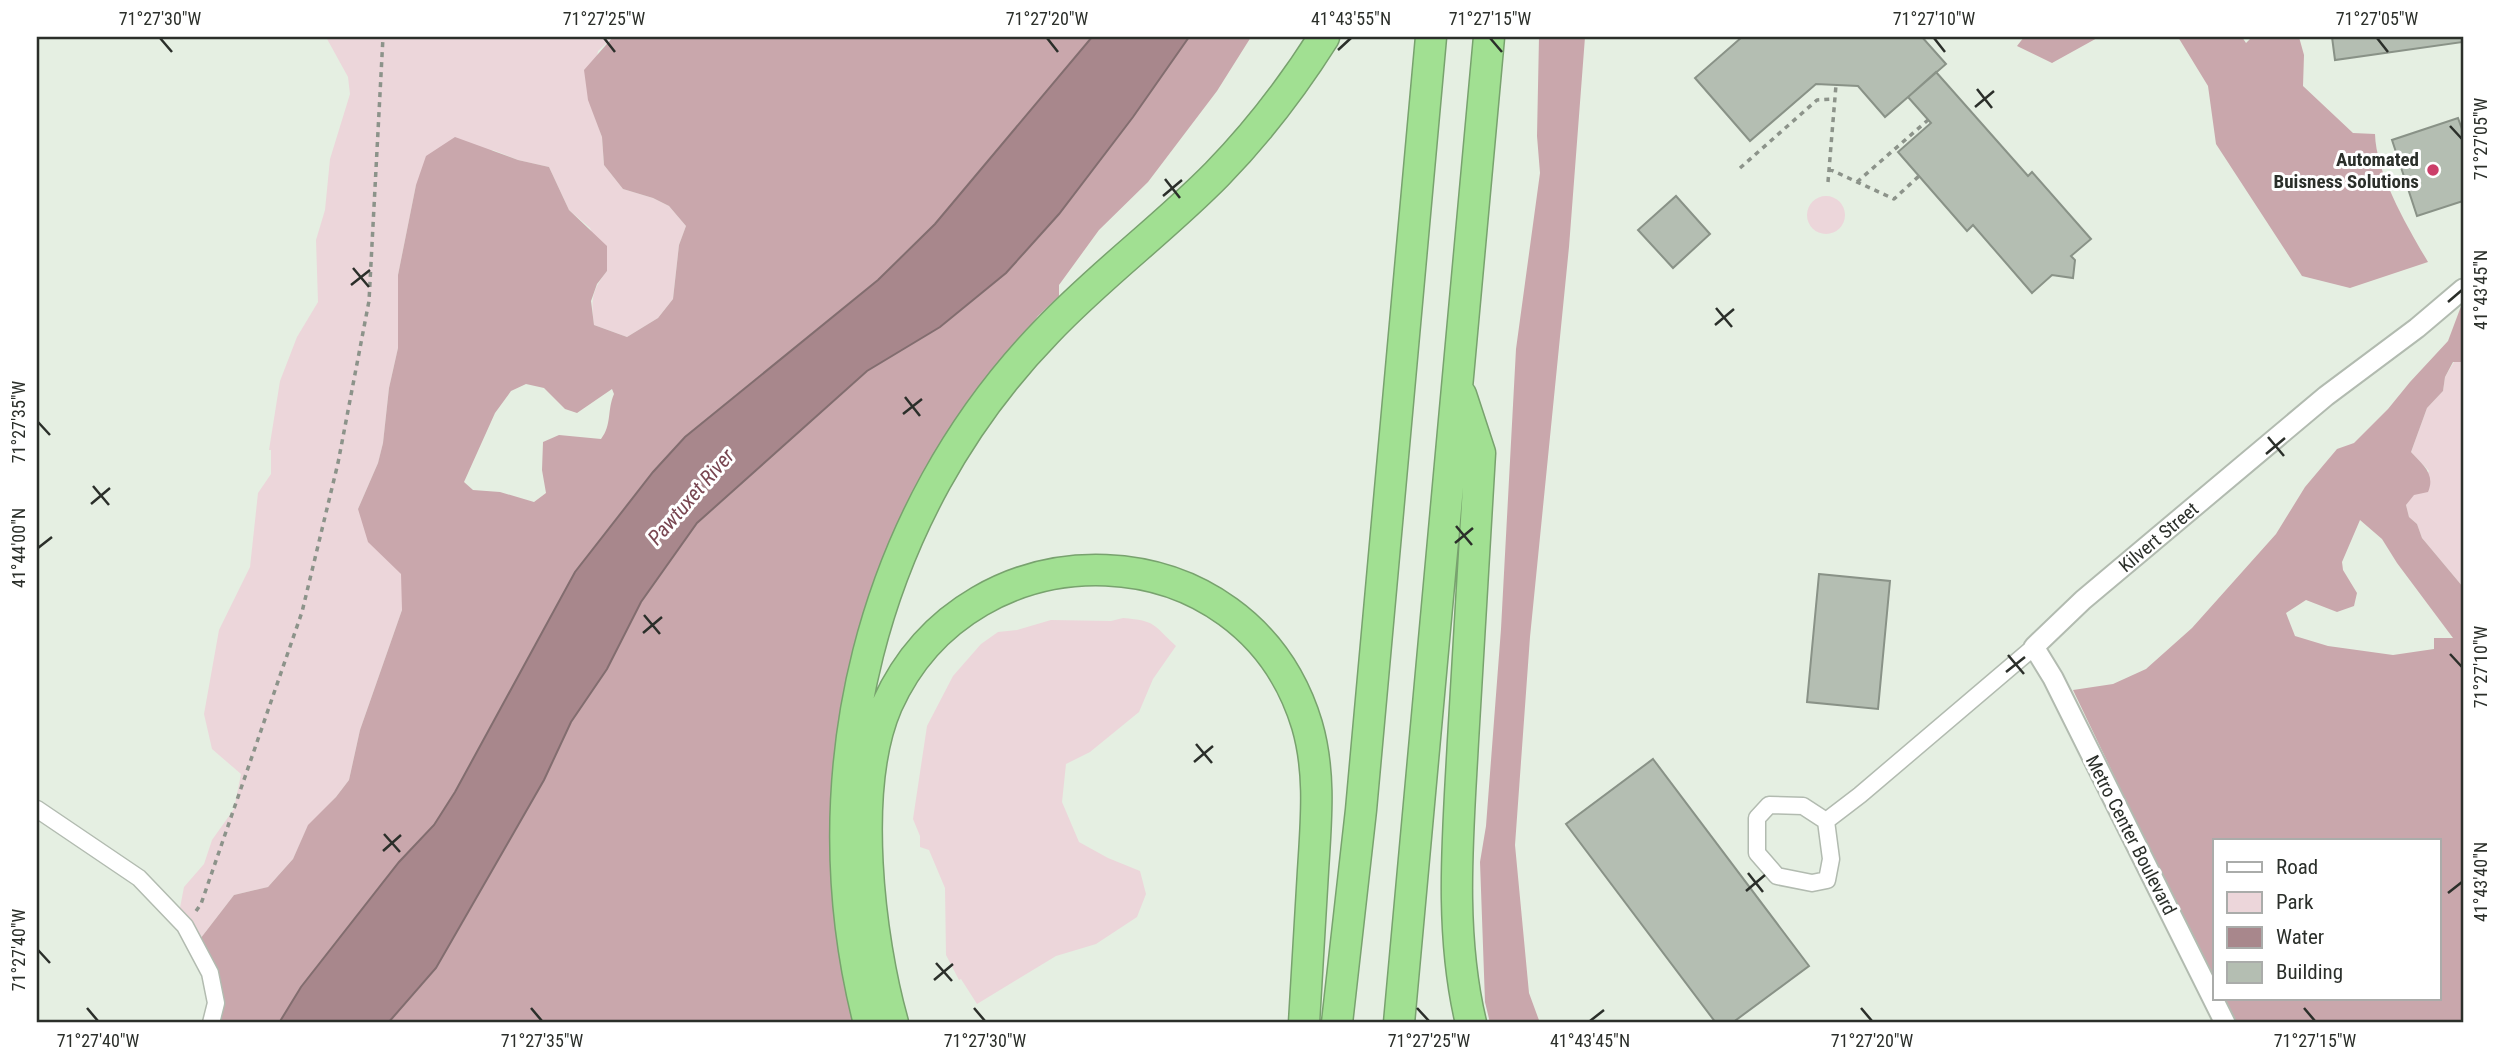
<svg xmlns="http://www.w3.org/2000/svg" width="2500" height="1060" font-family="'Roboto Condensed',sans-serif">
  <rect width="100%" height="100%" fill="#e5efe2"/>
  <path fill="#ecd6da" d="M326 37H613L598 51 589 100 602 137 604 165 623 189 653 198 669 206 686 226 679 245 673 299 658 318 627 337 594 325C591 301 591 291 607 271L590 228 569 210 549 167 518 160 493 150 416 185 398 275V348L389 388 383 443 378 463 358 509 402 567V610L360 730 349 780 336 797 307 828 293 859 268 887 234 895 197 943 178 918 184 887 204 864 212 840 234 809 241 774 212 749 204 714 219 630 250 567 258 493 271 474V450H269L280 381 297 337 318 302 316 240 325 210 330 159 350 94 348 77Z
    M1807 215a19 19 0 1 1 38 0a19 19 0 1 1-38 0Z
    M2454 362H2463V587L2422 538 2417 524 2409 517 2406 505 2429 471 2411 452 2427 408 2443 391 2445 377Z
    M1123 618C1157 621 1152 624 1176 646L1153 679 1139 712 1090 752 1066 764 1062 802 1079 842 1108 858 1140 871 1146 894 1137 917 1096 944 1056 956 977 1004 961 979 959 980 946 955 945 888 929 850 920 847V836L913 819 927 726 953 676 981 644 998 632 1017 630 1051 620 1111 621Z"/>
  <path fill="#c9a7ac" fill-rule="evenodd" d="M613 37H1092L935 224 878 280 685 437 434 825 399 862 301 987 279 1023H212L214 998 197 943 234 895 268 887 293 859 308 825 336 797 349 780 360 730 402 610 401 574 368 542 358 509 378 463 383 443 389 388 398 348V275L416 185 426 156 455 137 518 160 549 167 569 210 607 246V271L597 284 591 301 594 325 627 337 658 318 673 299 679 245 686 226 669 206 653 198 623 189 604 165 602 137 588 100 584 70ZM526 384 544 388 565 409 577 413 612 389 614 394C607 410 612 425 601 439L559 435 543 442 542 470 546 493 534 502 500 492 473 490 464 482 495 413 511 391Z
    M1189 37H1251L1217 91 1148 182 1099 230 1059 285V296L1038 316 953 431 870 596 842 705 831 846 857 1023H388L436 968 544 780 571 722 607 669 641 602 697 523 867 371 940 327 1006 273 1133 117Z
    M1539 37H1585L1569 247 1530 637 1515 845 1529 993 1540 1023H1490L1485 1002 1480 862 1486 826 1501 629 1516 349 1540 173 1537 136Z
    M2024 37H2099L2052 63 2017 46Z
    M2178 37H2242L2246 43 2252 37H2299L2304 55 2303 86 2353 133 2375 134C2376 174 2408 228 2428 262L2350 288 2302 276 2216 144 2208 86Z
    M2463 301V362H2453L2445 377 2443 391 2427 408 2411 452C2422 464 2436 474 2428 492L2414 495 2406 505 2409 517 2417 524 2422 538 2463 587V1023H2233L2221 999H2439V841H2215V986L2073 690 2113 684 2146 669 2192 628 2276 534 2305 487 2337 449 2354 443 2388 409 2410 382 2448 341ZM2360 520 2382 539 2397 563 2453 638H2434V649L2393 655 2328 646 2295 636 2286 613 2306 600 2337 612 2354 606 2357 593 2343 570 2342 562Z"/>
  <path fill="#a8878c" stroke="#826d6f" stroke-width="2" d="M1092 37H1189L1133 117 1059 214 1006 273 940 327 867 371 697 523 641 602 607 669 571 722 544 780 436 968 388 1023H279L301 987 399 862 434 825 455 792 575 572 653 472 685 437 878 280 935 224Z"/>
  <path fill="#b4beb2" stroke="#899287" stroke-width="2" d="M1742 37H1922L1946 64 1885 117 1858 86 1816 84 1750 141 1695 78Z
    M2332 37H2463V42L2335 60Z
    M1936 72 2028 176 2032 172 2091 239 2071 256 2075 260 2073 278 2052 275 2032 293 1973 225 1967 231 1898 152 1931 123 1908 97Z
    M2458 118 2463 132V201L2417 216 2392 140Z
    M1676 196 1710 234 1673 268 1638 230Z
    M1819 574 1890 581 1878 709 1807 702Z
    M1653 759 1809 966 1732 1023H1716L1566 824Z"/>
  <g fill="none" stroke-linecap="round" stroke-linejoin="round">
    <defs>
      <path id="minor" d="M37 809 139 878 185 926 210 973 216 1003 211 1023
        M1826 821 1831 859 1827 880 1812 883 1777 876 1757 853V818L1769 805 1803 806 1826 821 1860 795 2034 647"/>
      <g id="tertiary">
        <path id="s1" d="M2225 1023 2053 678 2034 647 2083 600 2326 396 2417 328 2463 289"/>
      </g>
      <path id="motorway" d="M1461 395 1480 453C1474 549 1469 645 1463 741 1458 835 1449 931 1471 1023
        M869 1023C806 779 870 513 1047 331 1100 275 1163 229 1217 174 1257 133 1293 86 1324 37
        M893 1023C869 938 851 788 887 705 971 518 1247 526 1307 725 1321 773 1316 822 1313 871 1310 922 1307 973 1304 1023
        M1337 1023 1361 810 1431 37
        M1399 1023 1489 37"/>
    </defs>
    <use href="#minor" stroke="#b2bbb0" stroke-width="19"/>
    <use href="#tertiary" stroke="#b2bbb0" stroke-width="23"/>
    <use href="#motorway" stroke="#78a26e" stroke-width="33"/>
    <path stroke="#8c938a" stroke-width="3.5" stroke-dasharray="5 5" stroke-linecap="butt" d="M1740 168 1817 100 1834 99
      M1829 169 1894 199 1919 176
      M1828 182 1836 85
      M1857 182 1928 120
      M196 911 201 904 302 612 338 463 369 301 383 37"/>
    <use href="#minor" stroke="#fff" stroke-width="16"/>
    <use href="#tertiary" stroke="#fff" stroke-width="19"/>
    <use href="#motorway" stroke="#a1e092" stroke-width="30"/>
  </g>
  <path fill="none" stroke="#2b2f2a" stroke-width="2.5" d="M160 38 172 52M604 38 615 52M1047 38 1058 52M1490 38 1502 52M1934 38 1945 52M2377 38 2388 52M1338 50 1351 38M1977 89 1992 108M1975 107 1994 91M2450 126 2462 139M1165 179 1180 198M1163 196 1182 180M353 268 369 287M351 285 370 270M2448 302 2462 290M1716 308 1732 327M1715 325 1734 309M905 397 920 416M903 414 922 399M38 422 50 435M2268 437 2284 456M2266 454 2285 438M93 486 109 505M91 504 110 488M1456 526 1472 545M1455 543 1473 528M38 548 52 537M644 615 660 634M643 633 662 617M2450 654 2462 667M2008 655 2024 674M2006 672 2025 657M1196 744 1212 763M1194 762 1213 746M384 834 400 852M383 851 401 835M1748 873 1763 892M1746 891 1765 875M2448 893 2462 882M38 950 50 963M936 963 952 981M934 980 953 964M87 1008 98 1021M531 1008 542 1021M974 1008 985 1021M1417 1008 1429 1021M1861 1008 1872 1021M2304 1008 2315 1021M1590 1021 1604 1010"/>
  <circle fill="#cc3e69" stroke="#fff" stroke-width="2.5" cx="2433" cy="170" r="7"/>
  <g text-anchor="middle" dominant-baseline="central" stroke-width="6" stroke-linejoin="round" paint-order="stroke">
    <g font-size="19" font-weight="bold" fill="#2b2f2a" stroke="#fff" text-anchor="end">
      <text x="2419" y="159">Automated<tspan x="2419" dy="22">Buisness Solutions</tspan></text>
    </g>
    <g font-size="19" fill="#2b2f2a" stroke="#fff">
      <text stroke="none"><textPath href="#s1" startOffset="588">Kilvert Street</textPath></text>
      <text transform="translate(2131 835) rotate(63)">Metro Center Boulevard</text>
    </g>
    <g font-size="21" font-style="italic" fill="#794651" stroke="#fff">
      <text transform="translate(691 497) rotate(-49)">Pawtuxet River</text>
    </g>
  </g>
  <rect width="2500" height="1060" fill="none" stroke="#ffffff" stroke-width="77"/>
  <rect x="2213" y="839" width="228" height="161" fill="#ffffff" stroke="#aaacaa" stroke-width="2"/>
  <rect x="2227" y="862" width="35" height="10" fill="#ffffff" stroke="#aaacaa" stroke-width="2"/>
  <text x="2276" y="874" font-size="21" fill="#2b2f2a">Road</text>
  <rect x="2227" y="892" width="35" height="21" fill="#ecd6da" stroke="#aaacaa" stroke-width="2"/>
  <text x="2276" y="909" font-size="21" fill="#2b2f2a">Park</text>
  <rect x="2227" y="927" width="35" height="21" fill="#a8878c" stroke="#aaacaa" stroke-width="2"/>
  <text x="2276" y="944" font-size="21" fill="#2b2f2a">Water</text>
  <rect x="2227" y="962" width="35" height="21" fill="#b4beb2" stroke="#aaacaa" stroke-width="2"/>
  <text x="2276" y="979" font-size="21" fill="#2b2f2a">Building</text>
  <rect x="38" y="38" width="2424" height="983" fill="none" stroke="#2b2f2a" stroke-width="2.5"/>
  <g font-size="18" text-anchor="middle" fill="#2b2f2a">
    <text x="160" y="25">71°27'30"W</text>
    <text x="604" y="25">71°27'25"W</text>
    <text x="1047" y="25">71°27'20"W</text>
    <text x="1351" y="25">41°43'55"N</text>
    <text x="1490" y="25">71°27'15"W</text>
    <text x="1934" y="25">71°27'10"W</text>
    <text x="2377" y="25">71°27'05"W</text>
    <text transform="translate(2481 139) rotate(-90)" y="6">71°27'05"W</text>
    <text transform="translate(2481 290) rotate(-90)" y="6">41°43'45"N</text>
    <text transform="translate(19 422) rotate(-90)" y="6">71°27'35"W</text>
    <text transform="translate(19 548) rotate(-90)" y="6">41°44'00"N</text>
    <text transform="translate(2481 667) rotate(-90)" y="6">71°27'10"W</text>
    <text transform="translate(2481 882) rotate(-90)" y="6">41°43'40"N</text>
    <text transform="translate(19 950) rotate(-90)" y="6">71°27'40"W</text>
    <text x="98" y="1047">71°27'40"W</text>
    <text x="542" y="1047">71°27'35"W</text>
    <text x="985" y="1047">71°27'30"W</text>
    <text x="1429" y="1047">71°27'25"W</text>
    <text x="1590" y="1047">41°43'45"N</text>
    <text x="1872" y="1047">71°27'20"W</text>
    <text x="2315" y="1047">71°27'15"W</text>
  </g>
</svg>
